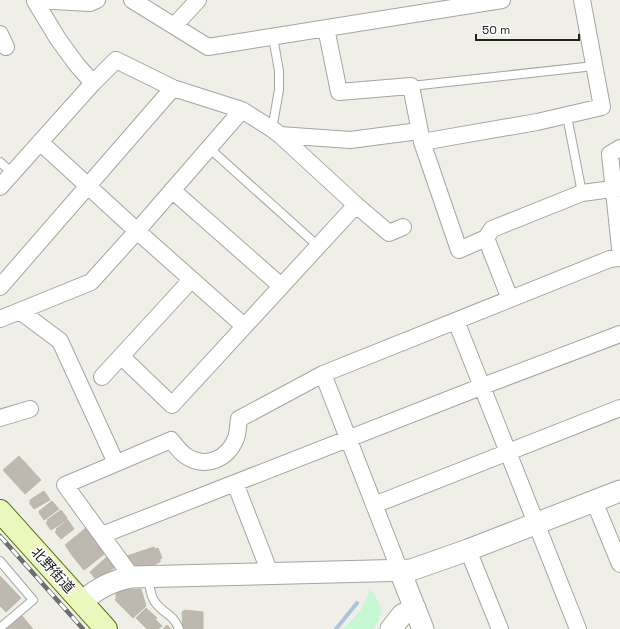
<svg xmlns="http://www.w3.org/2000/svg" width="620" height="629" font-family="'Space Grotesk','Noto Sans JP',sans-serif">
  <rect width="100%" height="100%" fill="#f0efe7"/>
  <path fill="#c6f8d3" d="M370 589C382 606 386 610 373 629H343L361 610Z"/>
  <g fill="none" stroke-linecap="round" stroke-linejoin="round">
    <path stroke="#a9c7dc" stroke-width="4" d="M336 629 357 603"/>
  </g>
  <path fill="#bdb8b0" stroke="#c1b8a9" d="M19 456 41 480 25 494 3 470Z
    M44 491 50 500 34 509 30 504V500Z
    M52 501 59 509 44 520 39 513V511Z
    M61 510 67 518V520L51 530 46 523 48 521 47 520Z
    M68 520 74 529 61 539 55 532 57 531 56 529Z
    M87 527 97 539 74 558 65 545Z
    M97 540 107 552 84 570 74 558Z
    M154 547 155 549 158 548 162 558 160 559V562L154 565 155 567H135L129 563 127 556Z
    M108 556 114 563V568L97 581 90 572Z
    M0 576 21 598 6 612 0 606Z
    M141 589 146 606 133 618 115 600 116 599V592L120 590Z
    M146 608 157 618 155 619 162 626 158 629H147L136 618Z
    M185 610 203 612V629H183L182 612Z
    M22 616 33 629H7Z
    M167 625 171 629H163Z"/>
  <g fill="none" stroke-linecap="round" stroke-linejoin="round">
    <defs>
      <path id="service" d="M411 86 594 66
        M567 116 582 193
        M272 129 279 90V71L273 37
        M209 148 318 246
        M0 162 12 173
        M0 561 33 600 0 628
        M148 577C150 585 150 596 155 602 163 614 173 613 179 629"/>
      <path id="minor" d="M35 0 90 3 97 0
        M132 0 208 47 502 0
        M35 1 58 39 77 65 93 83
        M174 26 198 0
        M326 28 339 92 411 86 422 142 459 250 486 238
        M0 34 6 47
        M280 135 350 140 419 131
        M40 142 137 231 244 326
        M422 142 537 122 602 107 582 0
        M620 148 610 154 620 248
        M0 187 93 83 116 60 173 88 242 110 272 129 280 135 356 205 172 405 121 356
        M172 190 281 286
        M356 205 389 233 403 227
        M0 287 173 88
        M510 299 486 238 492 229 582 193 620 188
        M20 311 60 341 116 463
        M0 319 91 282 137 231 242 110
        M456 321 578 629
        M323 374 400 571
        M102 377 191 280
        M0 418 30 409
        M235 483 270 573
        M594 501 620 564
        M374 505 620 408
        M102 535 483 386 620 334
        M468 550 500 629
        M132 577 65 485 171 440C176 446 180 452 186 456 206 469 228 459 236 438 238 432 238 425 239 419L323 374 610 259 620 258"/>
      <path id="tertiary" d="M400 571 423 629
        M82 602C96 589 114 580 132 577L411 570 468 550 620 491
        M391 629 402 615 415 608"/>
      <path id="secondary" d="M0 511 106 629"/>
    </defs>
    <use href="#service" stroke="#a4a4a4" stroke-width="10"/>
    <use href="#minor" stroke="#a4a4a4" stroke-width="18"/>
    <use href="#tertiary" stroke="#a4a4a4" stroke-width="23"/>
    <use href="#secondary" stroke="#567509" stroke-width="24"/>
    <use href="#service" stroke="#fff" stroke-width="8"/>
    <use href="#minor" stroke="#fff" stroke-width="16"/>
    <use href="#tertiary" stroke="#fff" stroke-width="21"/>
    <use href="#secondary" stroke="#eaf7bd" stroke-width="22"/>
    <defs>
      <path id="rail" d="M0 536 83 629"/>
    </defs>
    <use href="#rail" stroke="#6e6e6e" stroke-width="4.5"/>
    <use href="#rail" stroke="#fff" stroke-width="3" stroke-dasharray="9" stroke-linecap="butt"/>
  </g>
  <g text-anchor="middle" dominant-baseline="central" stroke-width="3.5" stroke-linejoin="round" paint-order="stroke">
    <g font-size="14" fill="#202020" stroke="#fff">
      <text transform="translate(53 570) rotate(48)">北野街道</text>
    </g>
  </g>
  <path d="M476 34v6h103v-6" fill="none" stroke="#202020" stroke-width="2"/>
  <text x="482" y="34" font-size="12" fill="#202020" stroke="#ffffff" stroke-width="3" paint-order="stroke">50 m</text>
</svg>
